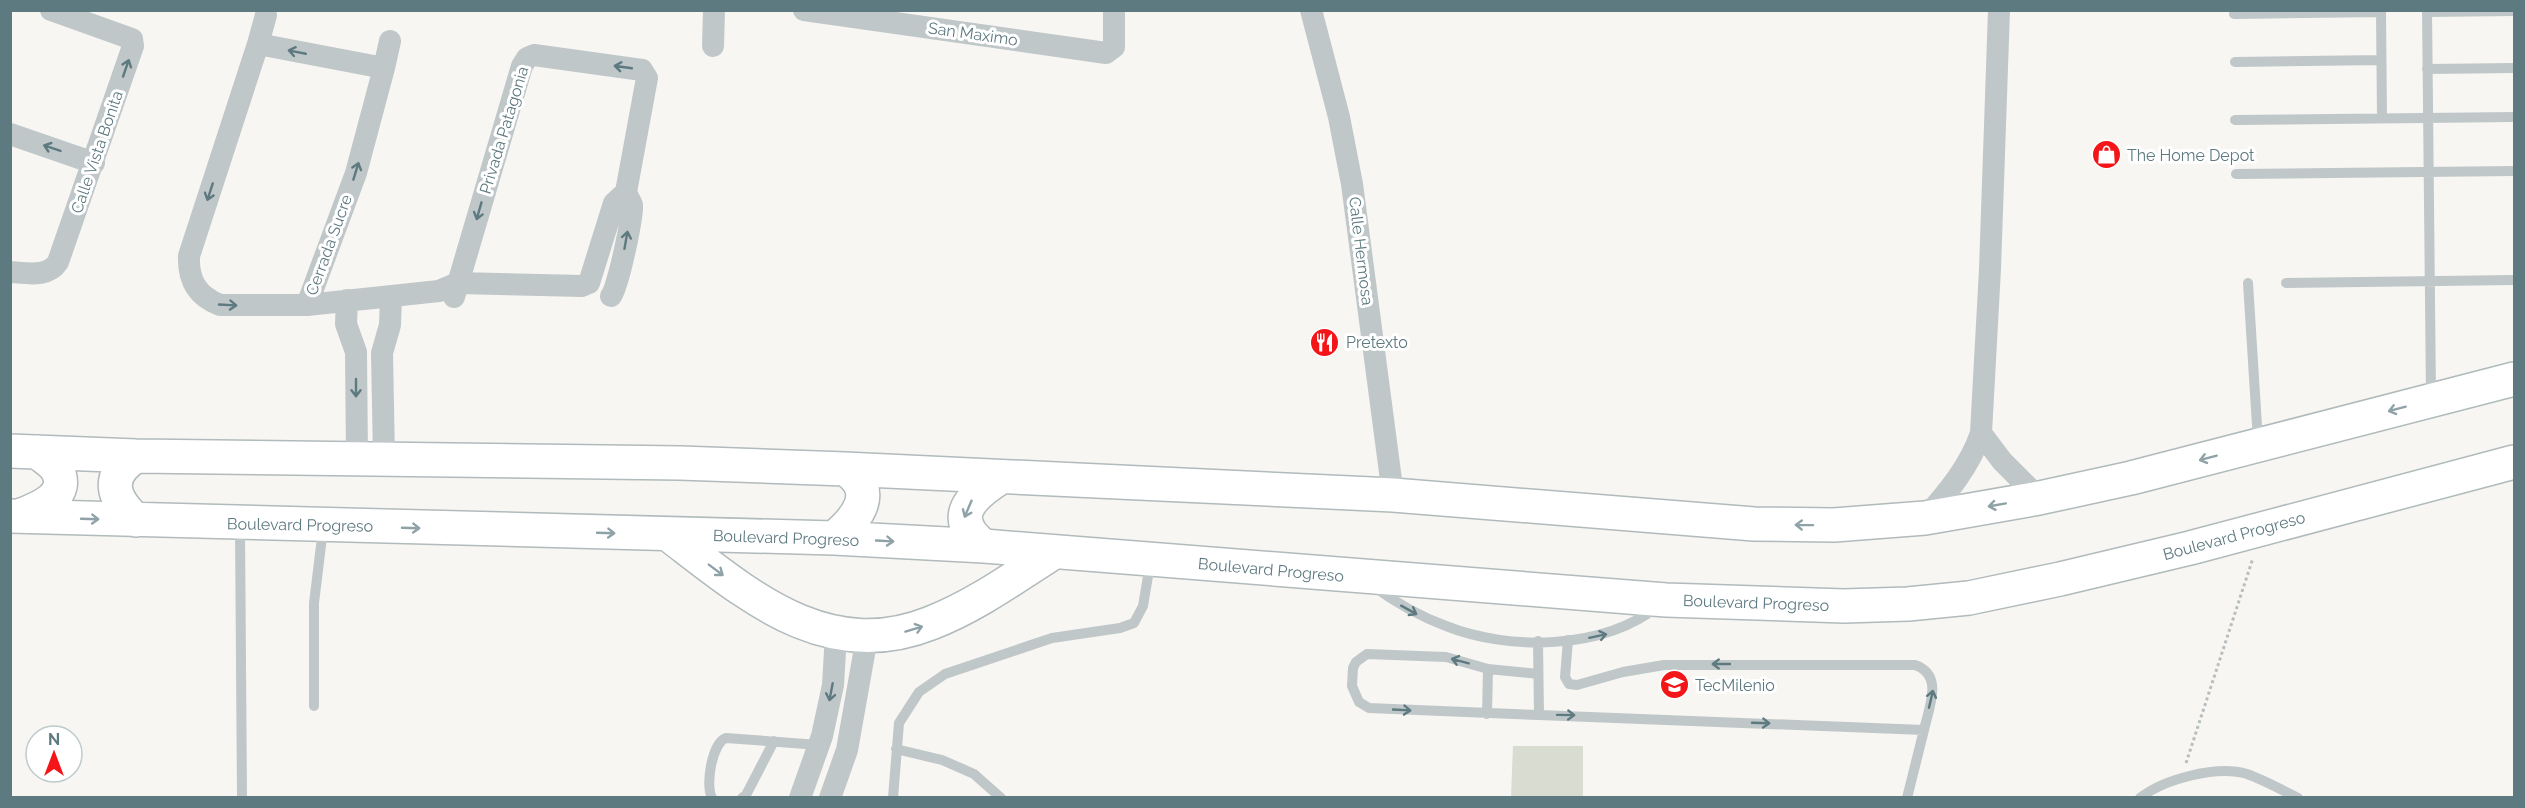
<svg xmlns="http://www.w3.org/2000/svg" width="2525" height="808" font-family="Raleway,sans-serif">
  <rect width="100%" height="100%" fill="#f7f6f2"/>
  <path fill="#d8dcd1" d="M1513 746H1583V797H1511Z"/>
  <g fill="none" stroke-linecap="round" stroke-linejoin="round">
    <defs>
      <path id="primary" d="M10 451 136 456 680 463 845 469 1393 495 1754 524 1834 525 1925 518 2039 498 2131 478 2514 379
        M136 456C105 476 112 498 136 520
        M10 516 834 538 984 546 1666 600 1844 606 1908 604 1969 598 2060 579 2190 548 2514 462
        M19 516C38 509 73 496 56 468 52 462 43 457 38 452
        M669 535C748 595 826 665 931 623 975 606 1015 577 1054 552
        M834 538C858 518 879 491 845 469
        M984 546C947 518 971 496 1001 477"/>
    </defs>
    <use href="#primary" stroke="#b1babc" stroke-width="36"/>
    <path stroke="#b8bebf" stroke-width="3" stroke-dasharray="3 3" stroke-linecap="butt" d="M2186 763 2253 558"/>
    <path stroke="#c0c7c9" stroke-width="10" d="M2427 10 2431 396
      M2427 12 2514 11
      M2234 14 2381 12 2382 118
      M2235 62 2381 60
      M2427 69 2514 68
      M2235 120 2514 117
      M2236 174 2514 171
      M2248 283 2258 441
      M2286 283 2514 280
      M240 527 242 798
      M1373 586C1396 603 1419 616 1446 626 1509 651 1603 650 1658 606
      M1538 641 1539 715 1924 730C1929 707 1944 675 1915 665H1664L1623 672 1577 685 1569 684 1565 677 1568 640
      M1538 674 1488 669 1446 657 1367 654 1356 662 1353 668 1352 686 1359 702 1369 708 1539 715
      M314 706V603L323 529
      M1487 714 1488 669
      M896 749 942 760 974 774 1001 798
      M712 798C705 785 712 743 726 738L819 745
      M742 798 746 795 774 741
      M893 798 899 723 919 692 945 674 1052 638 1120 628 1134 623 1143 606 1150 564
      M1907 798 1924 730
      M2140 798C2164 779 2217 765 2247 774 2264 780 2282 790 2298 798"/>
    <path stroke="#c0c7c9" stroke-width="22" d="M804 10 1106 53 1114 47V10
      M1311 10 1339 117 1352 184 1393 495
      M258 44 266 15
      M713 46 714 10
      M384 68 390 41
      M10 134 94 163
      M10 272C27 273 48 278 58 262L133 46 132 39 51 10
      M589 283 614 203 626 192
      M454 297 522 66 527 58 534 55 642 70 647 78 626 192C627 196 631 201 632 205 633 216 618 288 611 296
      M347 300 346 324 356 352 357 458
      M307 305 356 173 384 68 258 44 189 256C188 280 197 296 220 305H307L439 291 458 283 582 286 589 283
      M1981 433 2002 461 2039 498
      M384 458 382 353 390 325 391 296
      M1925 518C1948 492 1970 466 1981 433L1990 269 1999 10
      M800 798 822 736 833 685 836 634
      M830 798 847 750 867 637"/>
    <use href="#primary" stroke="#fff" stroke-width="33"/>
  </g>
  <defs><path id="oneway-shaft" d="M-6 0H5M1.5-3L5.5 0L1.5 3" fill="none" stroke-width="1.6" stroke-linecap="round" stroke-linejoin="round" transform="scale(1.5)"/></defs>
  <g stroke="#5e7a81">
    <use href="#oneway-shaft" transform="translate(297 52) rotate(-169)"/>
    <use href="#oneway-shaft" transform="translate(623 67) rotate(-172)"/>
    <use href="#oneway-shaft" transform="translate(126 68) rotate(-71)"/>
    <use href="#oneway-shaft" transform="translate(52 148) rotate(-161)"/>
    <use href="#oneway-shaft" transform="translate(356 171) rotate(-73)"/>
    <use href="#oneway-shaft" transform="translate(210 192) rotate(108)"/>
    <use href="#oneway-shaft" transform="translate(479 211) rotate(106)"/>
    <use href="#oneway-shaft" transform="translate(626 240) rotate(-80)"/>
    <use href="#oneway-shaft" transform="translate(228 305) rotate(3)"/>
    <use href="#oneway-shaft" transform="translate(356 388) rotate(90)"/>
    <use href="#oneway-shaft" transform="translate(1409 610) rotate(29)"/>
    <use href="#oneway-shaft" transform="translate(1598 636) rotate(-12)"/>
    <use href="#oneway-shaft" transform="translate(1460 661) rotate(-165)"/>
    <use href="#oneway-shaft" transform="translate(1721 664) rotate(180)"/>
    <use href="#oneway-shaft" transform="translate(831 692) rotate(101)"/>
    <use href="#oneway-shaft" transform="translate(1931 699) rotate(-77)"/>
    <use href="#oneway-shaft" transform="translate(1402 710) rotate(3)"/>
    <use href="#oneway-shaft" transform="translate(1566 715) rotate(1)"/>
    <use href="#oneway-shaft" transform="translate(1761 723) rotate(2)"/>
  </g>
  <g stroke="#8ea2a7">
    <use href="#oneway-shaft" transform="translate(2397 409) rotate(165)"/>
    <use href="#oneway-shaft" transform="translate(2208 458) rotate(165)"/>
    <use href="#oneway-shaft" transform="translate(1997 505) rotate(170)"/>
    <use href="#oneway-shaft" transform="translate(968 509) rotate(113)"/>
    <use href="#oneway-shaft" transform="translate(90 519) rotate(2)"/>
    <use href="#oneway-shaft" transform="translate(1804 525) rotate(-179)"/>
    <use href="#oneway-shaft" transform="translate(411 528) rotate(2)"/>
    <use href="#oneway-shaft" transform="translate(606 533) rotate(2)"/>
    <use href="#oneway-shaft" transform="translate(885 541) rotate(3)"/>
    <use href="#oneway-shaft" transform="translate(716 570) rotate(37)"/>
    <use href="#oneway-shaft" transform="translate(914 629) rotate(-17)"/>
  </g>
  <defs>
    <symbol id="shop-disc" viewBox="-11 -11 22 22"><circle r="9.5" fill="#f41519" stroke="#fff"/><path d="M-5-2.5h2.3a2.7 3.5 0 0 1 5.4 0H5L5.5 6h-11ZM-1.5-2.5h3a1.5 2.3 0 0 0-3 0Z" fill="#fff"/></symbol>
    <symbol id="restaurant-disc" viewBox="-11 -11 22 22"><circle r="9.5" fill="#f41519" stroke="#fff"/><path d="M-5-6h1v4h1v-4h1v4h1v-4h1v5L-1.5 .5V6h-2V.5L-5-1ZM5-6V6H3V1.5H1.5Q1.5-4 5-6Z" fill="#fff"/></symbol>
    <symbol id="university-disc" viewBox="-11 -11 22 22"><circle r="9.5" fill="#f41519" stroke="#fff"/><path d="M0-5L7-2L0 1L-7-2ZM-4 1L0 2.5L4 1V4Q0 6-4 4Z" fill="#fff"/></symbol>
  </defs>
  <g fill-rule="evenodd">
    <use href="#shop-disc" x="2090" y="138" width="33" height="33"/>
    <use href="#restaurant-disc" x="1308" y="326" width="33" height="33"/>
    <use href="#university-disc" x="1658" y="668" width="33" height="33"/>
  </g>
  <g text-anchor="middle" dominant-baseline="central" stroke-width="6" stroke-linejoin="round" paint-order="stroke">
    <g font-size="16" fill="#5e7a81" stroke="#fff">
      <text transform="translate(973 34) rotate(8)">San Maximo</text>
      <text transform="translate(504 130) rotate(-73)">Privada Patagonia</text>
      <text transform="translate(97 152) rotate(-71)">Calle Vista Bonita</text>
      <text transform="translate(329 245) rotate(-70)">Cerrada Sucre</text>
      <text transform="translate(1361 251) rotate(83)">Calle Hermosa</text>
      <text transform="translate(300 525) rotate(1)">Boulevard Progreso</text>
      <text transform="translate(2234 536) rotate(-15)">Boulevard Progreso</text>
      <text transform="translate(786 538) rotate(2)">Boulevard Progreso</text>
      <text transform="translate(1271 570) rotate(5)">Boulevard Progreso</text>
      <text transform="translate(1756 603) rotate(2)">Boulevard Progreso</text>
    </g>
    <g font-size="16" fill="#5e7a81" stroke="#fff" text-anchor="start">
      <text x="2127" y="155">The Home Depot</text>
      <text x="1346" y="342">Pretexto</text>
      <text x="1695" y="685">TecMilenio</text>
    </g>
  </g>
  <rect width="2525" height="808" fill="none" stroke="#5e7a81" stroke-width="24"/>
  <g transform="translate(54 754)"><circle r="28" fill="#ffffff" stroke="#bfcacd" stroke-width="1.5"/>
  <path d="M0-4.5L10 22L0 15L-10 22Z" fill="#f41519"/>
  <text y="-9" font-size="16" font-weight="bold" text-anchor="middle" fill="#5e7a81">N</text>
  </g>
</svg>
